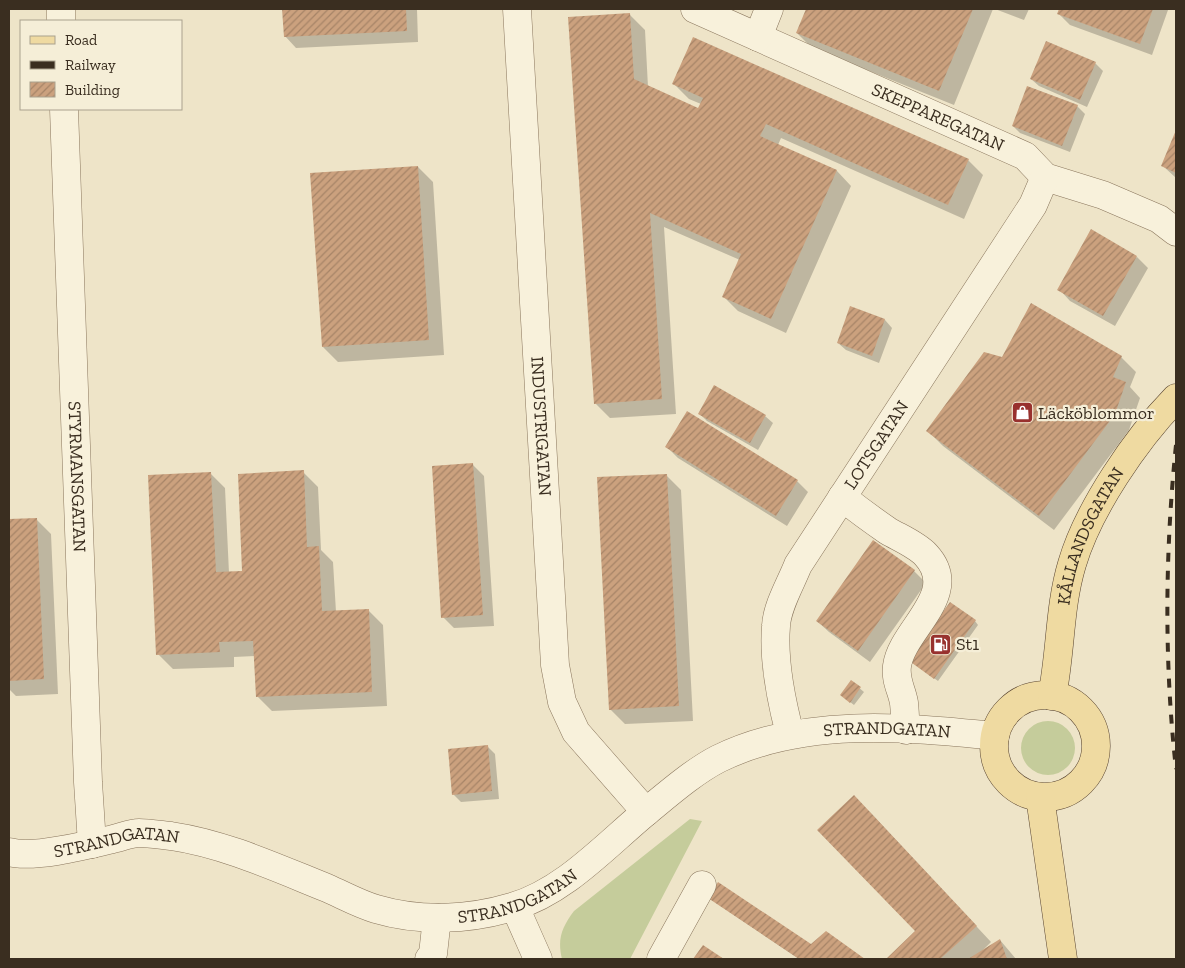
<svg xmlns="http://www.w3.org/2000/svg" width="1185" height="968" font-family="'Zilla Slab',serif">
  <defs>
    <pattern id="building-hatch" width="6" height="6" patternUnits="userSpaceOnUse" patternTransform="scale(1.25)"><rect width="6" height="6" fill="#cba17e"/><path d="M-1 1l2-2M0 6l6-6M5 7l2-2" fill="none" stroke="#a68467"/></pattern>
  </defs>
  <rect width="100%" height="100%" fill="#eee4c8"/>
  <path fill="#c5cc9b" d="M1021 748a27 27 0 1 1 54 0a27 27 0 1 1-54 0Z
    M690 819 702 821 630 959H562C557 939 562 927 574 911Z"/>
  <path fill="#0003" d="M284 9H417L418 42 296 48 285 36Z
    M807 9H993L954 105 812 48 797 33Z
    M995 9H1029L1024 20Z
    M1061 9H1167L1168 10 1152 55 1070 25 1059 14Z
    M630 15 645 30 648 87 699 109 701 104 689 99 674 84 968 160 983 175 964 219 781 138 778 145 837 171 851 186 786 333 738 311 723 296 740 260 664 227 676 414 610 418 595 403Z
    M1095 63 1103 71 1087 107 1039 86 1031 79Z
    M1077 106 1085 114 1070 152 1020 133 1013 126Z
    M1176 133V178L1163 166Z
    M418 167 433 182 444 355 338 362 323 347Z
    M1137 257 1148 268 1115 326 1070 301 1059 289Z
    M851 308 885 320 892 328 879 363 846 350 838 343Z
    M1121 357 1136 372 1130 387 1140 398 1129 430 1054 530 943 446 928 431 1003 359Z
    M700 414 765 416 773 423 758 450 707 421Z
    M667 447 797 481 808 492 787 526 678 458Z
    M472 464 484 476 494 626 454 628 443 617Z
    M303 472 318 487 321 550 333 562 336 612 368 610 383 625 387 706 272 711 257 696 255 656 234 657V667L173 669 158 654 210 473 225 488 229 573 243 572Z
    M666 475 681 490 693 721 625 724 610 709Z
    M36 519 51 534 58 694 16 696 9 689V520Z
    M873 542 914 571 926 583 870 662 829 632 817 621Z
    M975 621 978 625 938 681 913 663Z
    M851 681 864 692 854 705 845 698Z
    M487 746 495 754 499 799 461 802 453 794Z
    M869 811 991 942 980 953 1000 940 1016 959H887L916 931Z
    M709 898 811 946 826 932 863 959H799Z"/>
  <path fill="url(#building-hatch)" d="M282 9H406L407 31 284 37Z
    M806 9H973L939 91 796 33Z
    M1059 9H1153L1140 44 1057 14Z
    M630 13 634 79 698 108 703 98 672 84 693 37 969 159 948 205 766 124 760 136 837 170 771 319 722 297 741 254 650 213 662 399 594 404 568 17Z
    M1046 41 1096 62 1080 100 1030 79Z
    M1027 86 1078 105 1062 146 1012 126Z
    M1176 130V173L1161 166Z
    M418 166 429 340 322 347 310 173Z
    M1091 229 1137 256 1103 316 1057 290Z
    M1031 303 1122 356 1113 377 1126 382 1115 414 1039 516 926 431 984 352 1002 357Z
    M850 306 885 319 872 356 837 343Z
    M714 385 766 415 750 443 698 414Z
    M687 411 798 480 776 516 665 447Z
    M473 463 483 615 441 618 432 466Z
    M304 470 307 547 319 546 322 611 369 609 372 692 256 697 253 641 219 642 220 652 156 655 148 475 211 472 216 572 242 571 238 474Z
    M667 474 679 706 609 710 597 477Z
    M37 518 44 679 9 681V519Z
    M873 540 915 570 858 651 816 621Z
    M950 602 976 620 934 679 908 660Z
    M851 680 861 687 850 703 840 695Z
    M488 745 492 791 452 795 448 749Z
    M854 795 977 926 940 959H886L915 931 817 830Z
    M718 882 811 944 826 931 865 959H799L708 898Z
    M1000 939 1007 959H968Z
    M703 945 724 959H693Z"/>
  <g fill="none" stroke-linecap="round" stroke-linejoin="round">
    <defs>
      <g id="minor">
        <path d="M61 9V21"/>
        <path id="s1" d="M517 9 555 665 562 702 576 732 646 812"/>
        <path id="s2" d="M695 9 1025 156 1045 177 1103 195 1159 219 1176 232"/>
        <path d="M758 37 769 9"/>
        <path id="s3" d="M64 109 88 782 92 844"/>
        <path d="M842 497C857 509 872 520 888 531 900 538 917 545 926 555 962 594 902 629 897 666 895 681 902 690 904 703 905 712 905 721 906 730"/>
        <path id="s4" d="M790 734C781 700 773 662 776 626 777 606 791 583 798 565L1033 205 1045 177"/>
        <path id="s5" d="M9 852C33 859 88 845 113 839 122 837 131 833 139 833 149 833 161 835 171 836 225 844 277 868 327 888 343 895 359 904 376 909 420 922 469 920 512 907 564 892 605 846 646 812 668 794 693 772 718 759 803 717 905 727 995 736"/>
        <path d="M515 907 538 959"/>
        <path d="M429 959 433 954 437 918"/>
        <path d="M661 959 702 885"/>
      </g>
      <g id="major">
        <circle cx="1045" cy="746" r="51"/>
        <path id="s6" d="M1052 696C1061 652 1059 607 1072 564 1088 509 1136 439 1176 398"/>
        <path d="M1040 797 1063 959"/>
      </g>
    </defs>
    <use href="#minor" stroke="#8a765d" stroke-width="29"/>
    <use href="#major" stroke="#584431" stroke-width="29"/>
    <use href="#minor" stroke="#f8f1db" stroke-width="28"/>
    <use href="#major" stroke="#efdaa1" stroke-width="28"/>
    <path stroke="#3a2e20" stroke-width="4" stroke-dasharray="9 9" stroke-linecap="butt" d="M1176 445C1165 552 1164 662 1176 769"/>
  </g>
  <defs>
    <symbol id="shop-square" viewBox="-11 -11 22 22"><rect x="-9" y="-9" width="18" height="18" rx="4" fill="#98312e" stroke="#f5eed7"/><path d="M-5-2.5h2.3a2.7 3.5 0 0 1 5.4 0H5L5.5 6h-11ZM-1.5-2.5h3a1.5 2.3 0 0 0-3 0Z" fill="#fff"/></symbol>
    <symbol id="fuel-square" viewBox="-11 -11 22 22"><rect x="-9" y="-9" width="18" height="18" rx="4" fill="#98312e" stroke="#f5eed7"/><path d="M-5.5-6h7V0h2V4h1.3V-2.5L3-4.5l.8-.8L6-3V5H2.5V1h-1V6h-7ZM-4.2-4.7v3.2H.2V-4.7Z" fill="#fff"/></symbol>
  </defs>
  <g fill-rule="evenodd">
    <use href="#shop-square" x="1010" y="400" width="25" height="25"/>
    <use href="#fuel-square" x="928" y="632" width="25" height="25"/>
  </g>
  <g text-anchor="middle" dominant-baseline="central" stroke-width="4.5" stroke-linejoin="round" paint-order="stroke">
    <g font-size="18" fill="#3a2e20" stroke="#f5eed7">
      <text stroke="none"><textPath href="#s2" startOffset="266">SKEPPAREGATAN</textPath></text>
      <text stroke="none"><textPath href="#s1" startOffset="418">INDUSTRIGATAN</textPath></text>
      <text stroke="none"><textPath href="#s4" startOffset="318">LOTSGATAN</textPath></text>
      <text stroke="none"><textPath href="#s3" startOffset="368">STYRMANSGATAN</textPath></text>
      <text stroke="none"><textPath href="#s6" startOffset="166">KÅLLANDSGATAN</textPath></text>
      <text stroke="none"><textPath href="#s5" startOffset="949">STRANDGATAN</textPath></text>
      <text stroke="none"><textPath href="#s5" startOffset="109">STRANDGATAN</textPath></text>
      <text stroke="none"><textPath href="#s5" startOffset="529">STRANDGATAN</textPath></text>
    </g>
    <g font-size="18" fill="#3a2e20" stroke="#f5eed7" text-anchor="start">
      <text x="1038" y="413">Läcköblommor</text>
      <text x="956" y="644">St1</text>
    </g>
  </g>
  <rect width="1185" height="968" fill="none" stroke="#3a2e20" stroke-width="20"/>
  <rect x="20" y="20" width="162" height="90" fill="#f5eed7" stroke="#aaa18e"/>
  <rect x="30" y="36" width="25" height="8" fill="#efdaa1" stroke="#aaa18e"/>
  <text x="65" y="45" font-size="15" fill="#3a2e20">Road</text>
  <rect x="30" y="61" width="25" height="8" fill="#3a2e20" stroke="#aaa18e"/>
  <text x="65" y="70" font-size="15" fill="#3a2e20">Railway</text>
  <rect x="30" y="82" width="25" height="15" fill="url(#building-hatch)" stroke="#aaa18e"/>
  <text x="65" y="95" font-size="15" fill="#3a2e20">Building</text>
</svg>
